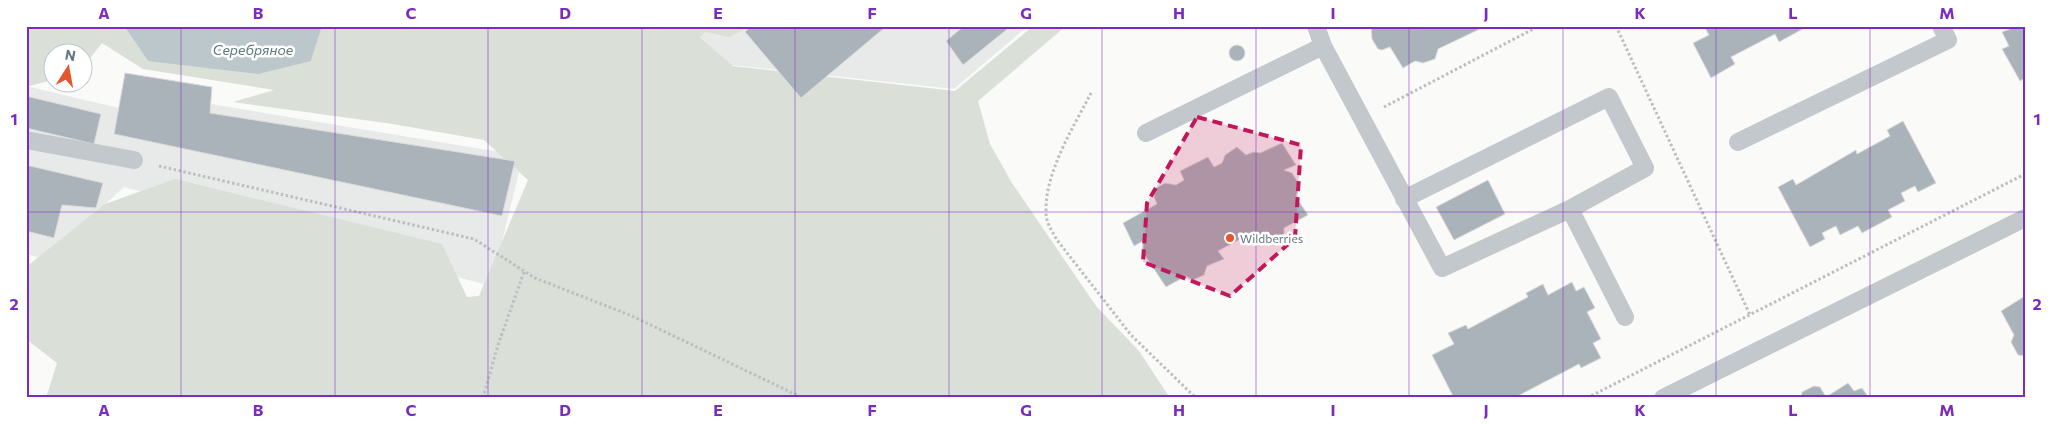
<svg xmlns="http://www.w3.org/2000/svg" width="2051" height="424" font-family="Commissioner,sans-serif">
  <rect width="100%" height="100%" fill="#fafaf8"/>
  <path fill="#e8e9e9" d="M689 26H1028L954 89 731 65Z
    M126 73 212 87 211 104 523 156 491 286 124 187 45 259 26 254V86L119 108Z"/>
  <path fill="#dadfd7" d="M26 26H124L148 61H311L322 26H751L729 37 705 32 700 37 733 66 955 91 1033 26H1066L978 101 990 144 1012 183 1096 306 1139 351 1170 398H46L57 363 26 339V267L105 204 175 179 442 244 467 297 479 296 528 180 484 140 393 124 233 102 274 90 143 69 102 43 83 67 82 52H52V80L26 87Z"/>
  <path fill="#bbc7cb" d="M124 26H322L311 61 258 74 148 61Z"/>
  <path fill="#aab3b9" stroke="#dcdcda" d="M751 26H881L883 29 801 98 745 32Z
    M964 26H1011L963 65 946 41Z
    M1371 26H1486L1438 49 1435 59 1423 63 1415 61 1403 68 1390 47 1382 50 1378 49 1372 39Z
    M1704 26H1808L1779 42 1775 34 1731 57 1735 64 1711 78 1693 43 1709 35Z
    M2009 26H2025V78L2020 81 2002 49 2009 46 2002 32 2010 29Z
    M1229 53a8 8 0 1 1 16 0a8 8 0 1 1-16 0Z
    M125 73 212 87 210 113 515 161 502 216 114 134Z
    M26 96 101 114 94 144 26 128Z
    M1903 121 1936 183 1918 192 1915 186 1901 193 1905 201 1888 210 1892 217 1862 233 1858 226 1840 235 1836 226 1822 233 1825 239 1810 247 1778 187 1793 179 1796 185 1856 150 1857 154 1890 136 1887 130Z
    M1282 143 1296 165 1284 170 1292 173 1299 184 1296 197 1308 215 1284 228V235L1271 241 1264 238 1251 243 1246 236 1218 251 1224 259 1207 266 1204 275 1193 280 1186 276 1166 287 1142 251 1143 241 1134 246 1123 223 1157 204 1154 197 1155 189 1165 183 1176 185 1184 180 1180 171 1208 157 1214 167 1222 163 1225 155 1237 147 1246 155 1253 152 1260 153Z
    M26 165 103 183 96 208 62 205 54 238 26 231Z
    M1488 180 1505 214 1454 240 1436 207Z
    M1572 282 1576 291 1584 287 1595 308 1587 312 1601 339 1593 343 1601 358 1581 368 1579 364 1514 398H1454L1432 355 1454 344 1448 333 1466 325 1468 329 1528 297 1526 293 1543 284 1548 295Z
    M2025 296V356L2018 355 2011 342 2014 335 2001 311Z
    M1848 383 1854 391 1862 388 1869 398H1801L1802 392 1814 386 1820 387 1826 397Z"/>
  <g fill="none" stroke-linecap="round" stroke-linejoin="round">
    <path stroke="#bbbfc2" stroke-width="3" stroke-dasharray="2.5 2.5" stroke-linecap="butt" d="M1616 26 1750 315
      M1091 93C1073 128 1045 172 1046 212 1046 223 1052 231 1057 240L1131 335 1196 398
      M1384 107 1539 26
      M159 166 474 239 535 278 632 316 803 398
      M483 398 498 345 524 272
      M1587 398 2025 174"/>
    <path stroke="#c3c8cc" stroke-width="18" d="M1316 26 1323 46 1442 268 1570 209 1625 317
      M1146 133 1323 46
      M26 140 134 160
      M1738 142 1948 40 1941 26
      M1404 199 1609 97 1645 168 1570 209
      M1663 398 2025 218"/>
  </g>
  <path fill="#c2185b" fill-opacity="0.2" stroke="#c2185b" stroke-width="4" stroke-dasharray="10 6" stroke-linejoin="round" d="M1197 117 1301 145 1295 238 1230 296 1143 262 1147 203Z"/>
  <path fill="none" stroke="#7b2cbf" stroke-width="1" stroke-opacity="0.55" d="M181 26V398M335 26V398M488 26V398M642 26V398M795 26V398M949 26V398M1102 26V398M1256 26V398M1409 26V398M1563 26V398M1716 26V398M1870 26V398M26 212H2025"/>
  <circle fill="#e4572e" stroke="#fff" stroke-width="2" cx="1230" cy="238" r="5"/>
  <g text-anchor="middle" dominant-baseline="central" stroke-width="5" stroke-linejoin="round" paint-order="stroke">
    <g font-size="12" fill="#657683" stroke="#fff" text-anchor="start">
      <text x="1240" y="238">Wildberries</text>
    </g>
    <g font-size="14" font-style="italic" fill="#60757c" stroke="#fff">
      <text x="253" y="49">Серебряное</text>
    </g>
  </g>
  <rect width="2051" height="424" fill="none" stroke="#ffffff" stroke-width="55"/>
  <g transform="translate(68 68) rotate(11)"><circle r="24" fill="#ffffff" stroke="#c1c8cd"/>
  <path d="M0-4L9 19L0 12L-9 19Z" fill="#e4572e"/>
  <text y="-8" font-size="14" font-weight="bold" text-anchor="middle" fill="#657683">N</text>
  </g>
  <rect x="28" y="28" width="1996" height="368" fill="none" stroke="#7b2cbf" stroke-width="2"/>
  <g font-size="16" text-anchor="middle" font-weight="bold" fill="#7b2cbf">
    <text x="104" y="19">A</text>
    <text x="258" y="19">B</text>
    <text x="411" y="19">C</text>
    <text x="565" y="19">D</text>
    <text x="718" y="19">E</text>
    <text x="872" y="19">F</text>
    <text x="1026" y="19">G</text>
    <text x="1179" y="19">H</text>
    <text x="1333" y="19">I</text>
    <text x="1486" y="19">J</text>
    <text x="1640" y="19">K</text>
    <text x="1793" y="19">L</text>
    <text x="1947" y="19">M</text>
    <text x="14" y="125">1</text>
    <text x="2037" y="125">1</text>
    <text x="14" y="310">2</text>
    <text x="2037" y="310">2</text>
    <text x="104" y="416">A</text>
    <text x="258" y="416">B</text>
    <text x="411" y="416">C</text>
    <text x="565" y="416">D</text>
    <text x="718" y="416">E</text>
    <text x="872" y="416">F</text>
    <text x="1026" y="416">G</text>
    <text x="1179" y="416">H</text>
    <text x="1333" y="416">I</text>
    <text x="1486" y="416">J</text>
    <text x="1640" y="416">K</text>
    <text x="1793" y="416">L</text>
    <text x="1947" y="416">M</text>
  </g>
</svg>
